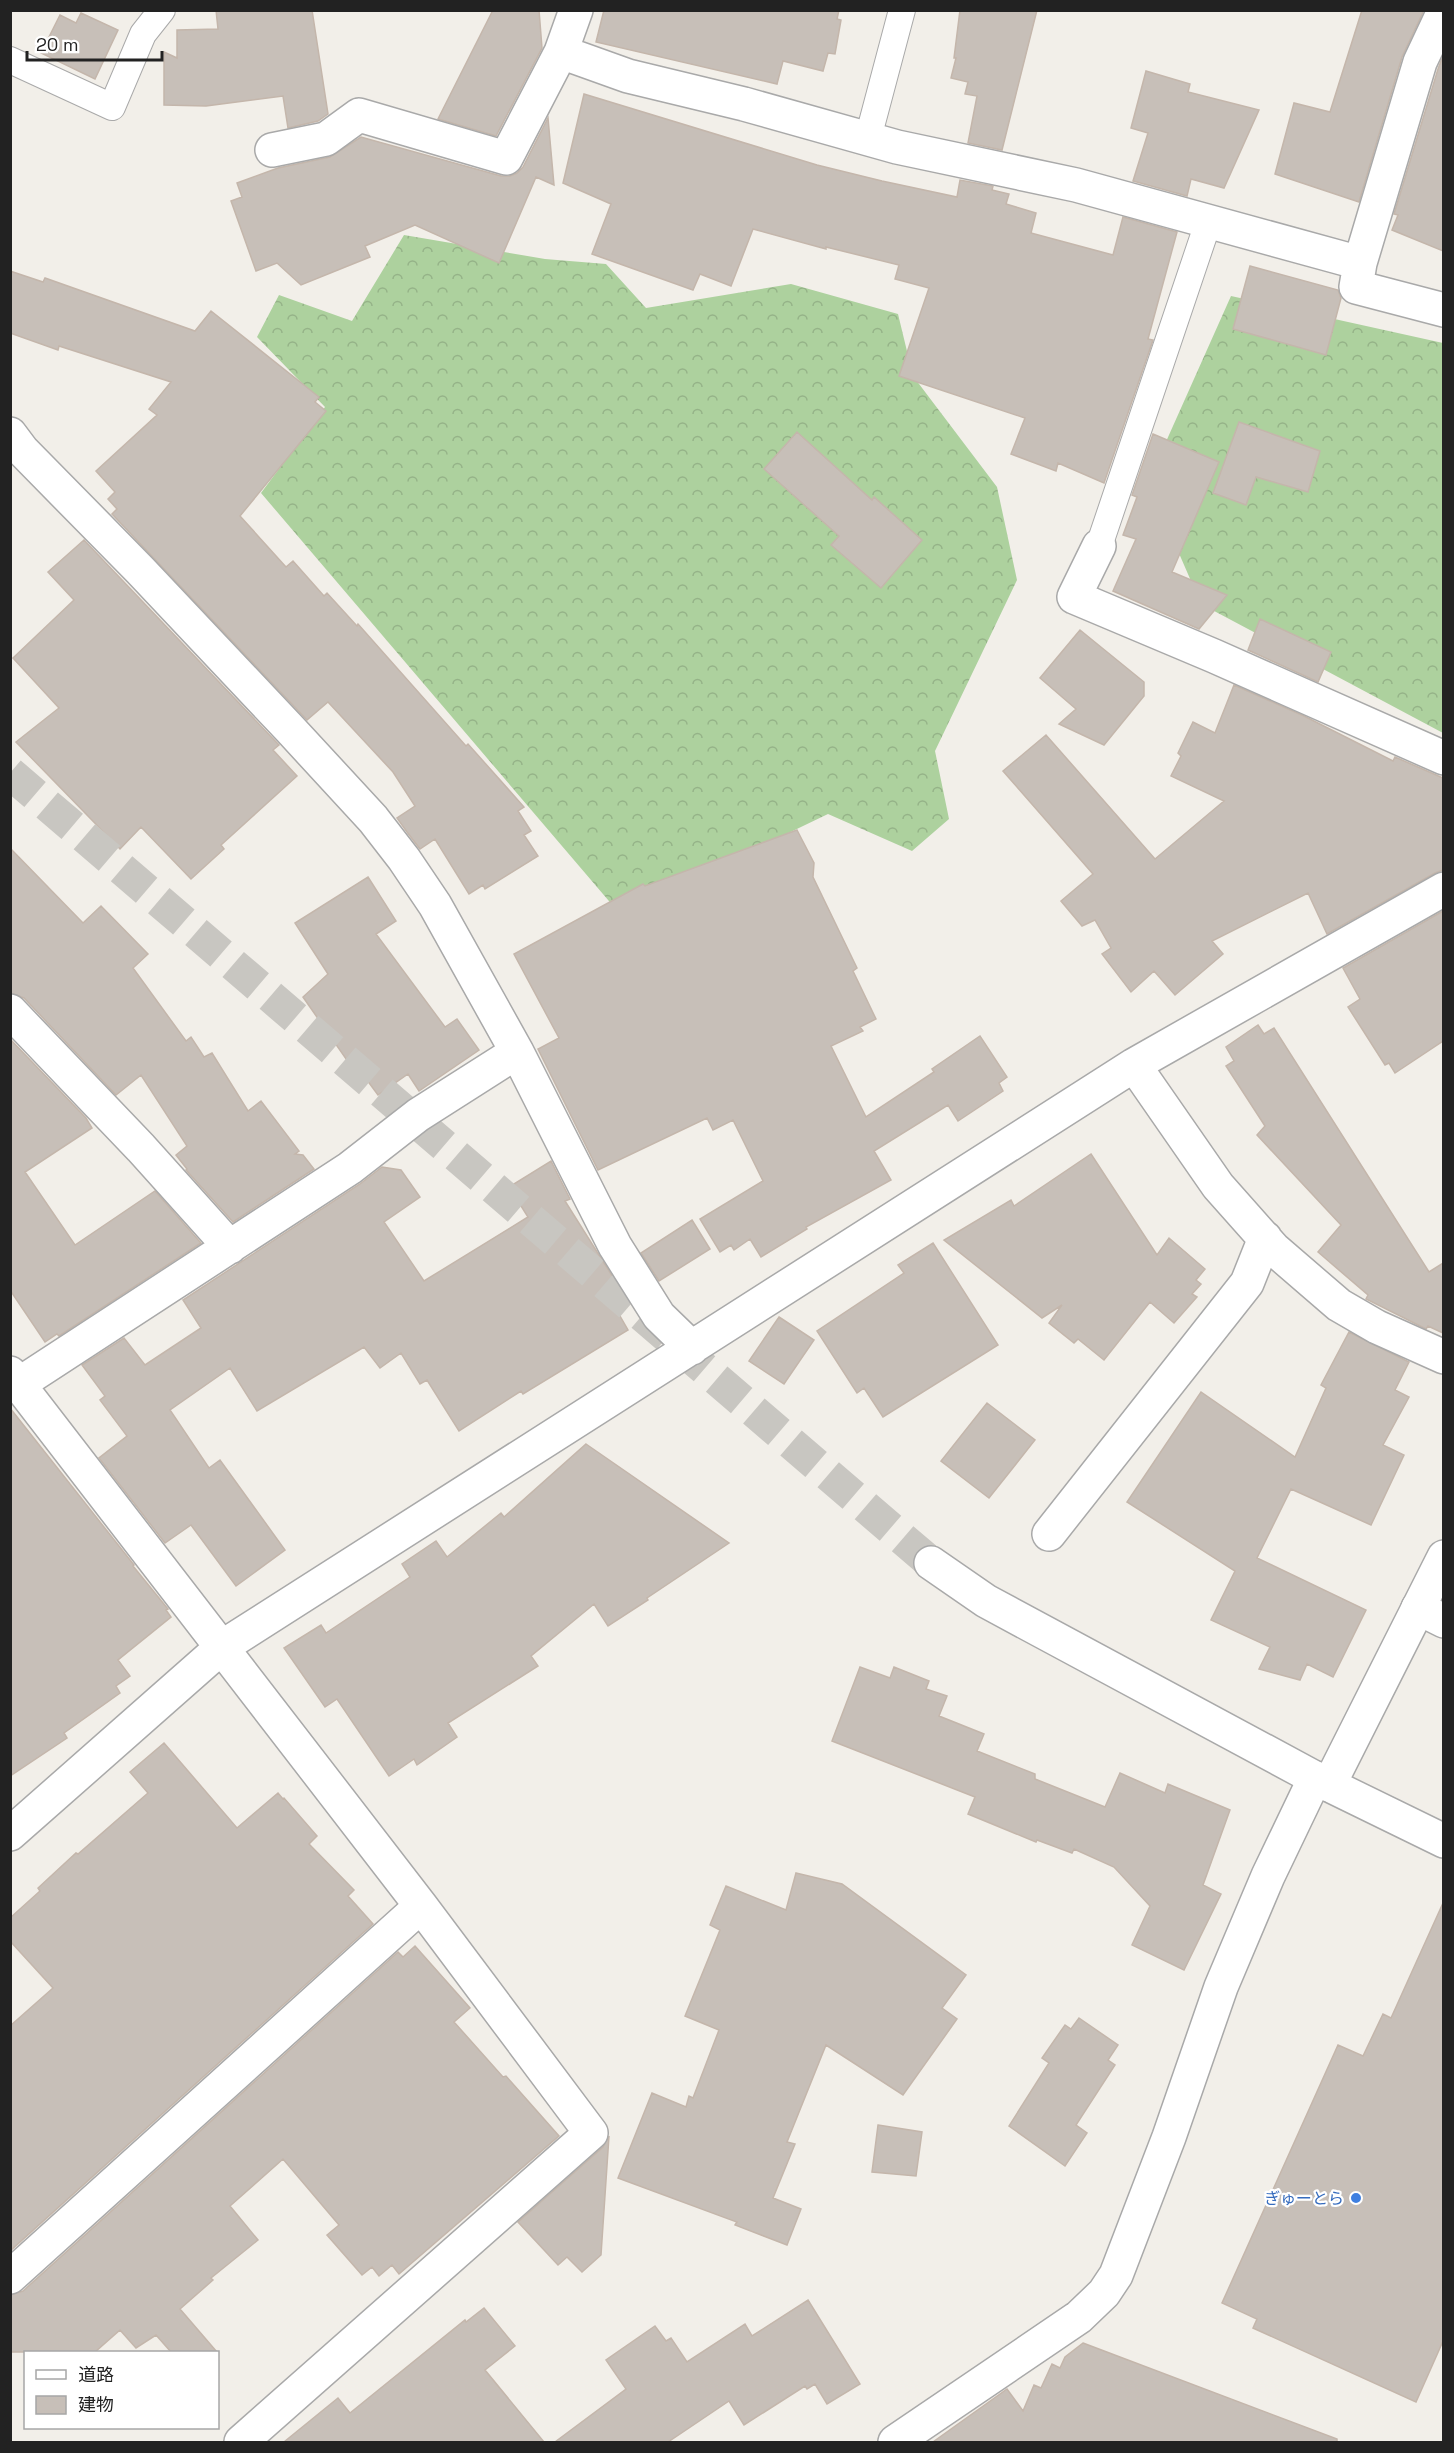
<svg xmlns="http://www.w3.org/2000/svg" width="1454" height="2453" font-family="'Space Grotesk','Noto Sans JP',sans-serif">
  <defs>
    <pattern id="forest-crowns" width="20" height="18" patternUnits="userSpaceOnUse" patternTransform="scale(1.5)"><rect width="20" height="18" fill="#add19e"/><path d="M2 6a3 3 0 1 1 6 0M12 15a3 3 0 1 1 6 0" fill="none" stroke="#95b388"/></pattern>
  </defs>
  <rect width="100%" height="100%" fill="#f2efe9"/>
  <path fill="url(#forest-crowns)" d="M404 235 545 259 606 264 646 308 791 284 898 314 913 376 997 487 1017 580 935 751 949 819 912 851 828 814 620 914 261 493 325 407 257 337 279 295 352 321Z
    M1231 296 1443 343V733L1201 604 1148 482Z"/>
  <path fill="#c7bfb8" stroke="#c4b6ab" stroke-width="1.5" d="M216 10H312L328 114 318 121 288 128 283 96 206 106 164 105V52L177 58V30L218 29Z
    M493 10H539L542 48 496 136 438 119Z
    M604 10H839L837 19 841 20 835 54 828 53 823 71 783 61 777 84 596 42Z
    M960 10H1037L1002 150 968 143 977 96 965 94 968 82 951 78 956 58H954Z
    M1362 10H1424L1402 57 1359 202 1275 174 1294 103 1330 112Z
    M81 13 118 30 95 79 41 53 60 15 76 23Z
    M1443 56V251L1392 230 1398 215 1394 214 1438 69Z
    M1146 71 1190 84 1188 92 1259 110 1224 188 1191 179 1187 196 1133 181 1148 133 1131 128Z
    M584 94 817 165 882 181 957 197 960 180 993 186 992 190 1009 194 1006 204 1036 213 1031 233 1113 255 1123 217 1177 232 1148 339 1153 340 1104 483 1058 463 1056 471 1011 454 1025 418 899 376 929 288 895 279 899 265 826 247V249L753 229 731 286 700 274 693 290 592 254 611 204 563 183Z
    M548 118 554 185 536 177 499 263 415 225 365 246 370 257 301 285 277 263 256 271 231 201 242 197 237 183 278 168 330 157 361 137 501 176H510L517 173 523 167Z
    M1250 266 1338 290 1341 298 1326 355 1233 329Z
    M10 271 43 282 45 278 195 331 211 311 319 397 315 402 326 411 240 516 286 567 293 561 324 596 327 593 357 626 358 624 466 746 468 744 524 807 518 811 531 831 524 835 538 856 485 889 483 885 469 894 435 839 420 849 407 832 397 818 415 806 393 772 328 702 307 720 112 514 117 509 108 499 115 492 96 471 157 415 149 409 171 382 59 346 58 350 10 333Z
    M1239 422 1320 451 1308 492 1256 477 1246 505 1213 493Z
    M797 432 872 500 874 497 922 540 881 588 831 545 839 536 764 469Z
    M1153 434 1219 462 1172 572 1227 595 1199 629 1113 591 1136 539 1123 535 1137 497 1132 495Z
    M84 540 279 745 273 750 297 776 221 845 224 849 191 879 141 827 120 849 16 742 59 708 13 658 74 600 48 572Z
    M1260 619 1331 652 1318 682 1248 650Z
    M1080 630 1144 682V696L1104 745 1059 724 1076 709 1040 678Z
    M1234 685 1304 716 1393 761 1395 757 1443 778V870L1435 873 1327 934 1308 893 1212 941 1223 954 1175 995 1154 971 1131 992 1102 954 1111 948 1095 920 1082 926 1061 901 1093 874 1003 771 1046 735 1155 859 1224 801 1171 776 1181 756 1178 753 1193 722 1215 733Z
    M797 830 814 863 813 877 857 968 853 971 876 1019 860 1027 863 1031 831 1046 866 1117 934 1072 932 1069 980 1036 1007 1077 999 1083 1003 1091 958 1121 948 1105 874 1151 891 1180 806 1227 807 1229 761 1257 750 1239 734 1250 731 1245 720 1252 700 1219 763 1181 733 1120 713 1130 707 1118 598 1170 538 1049 559 1038 514 954 643 884 645 886Z
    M10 848 83 923 101 906 148 954 133 968 186 1041 191 1037 204 1057 212 1053 248 1111 261 1101 299 1151 295 1154 303 1155 314 1169 233 1222 186 1170 187 1169 176 1155 187 1146 141 1075 116 1095 24 998 10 993Z
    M368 877 396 921 376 934 445 1027 457 1019 479 1050 419 1091 408 1074 378 1095 364 1076 360 1079 303 997 328 974 295 923Z
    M1443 911V1041L1395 1073 1389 1063 1385 1065 1348 1007 1360 999 1343 968Z
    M1258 1025 1264 1034 1274 1028 1429 1272 1443 1263V1333L1428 1326 1426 1329 1366 1299 1368 1295 1318 1252 1341 1225 1257 1135 1265 1126 1226 1066 1234 1061 1226 1047Z
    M10 1039 86 1118 92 1128 25 1172 75 1245 155 1191 201 1243 59 1336 57 1334 45 1342 10 1290Z
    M1091 1154 1157 1255 1169 1238 1205 1269 1196 1280 1201 1284 1192 1294 1197 1297 1174 1323 1150 1302 1104 1360 1078 1339 1074 1343 1049 1323 1062 1305 1042 1318 944 1240 1011 1200 1014 1206Z
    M551 1161 570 1199 565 1201 628 1301 616 1309 628 1330 523 1394 521 1391 459 1431 427 1380 420 1384 401 1353 380 1368 364 1347 257 1411 230 1368 170 1410 209 1468 220 1460 285 1550 236 1586 191 1525 165 1543 99 1458 127 1436 100 1400 105 1396 82 1365 124 1338 145 1365 201 1328 183 1300 360 1184 382 1167 401 1170 420 1197 384 1222 424 1281 528 1217 509 1187Z
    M692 1220 710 1249 659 1281 641 1253Z
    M933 1243 998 1345 883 1417 864 1388 857 1393 817 1331 904 1273 898 1265Z
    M779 1317 814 1340 784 1384 749 1361Z
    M1349 1332 1409 1362 1395 1390 1409 1397 1383 1445 1404 1455 1371 1525 1291 1489 1257 1558 1366 1610 1333 1677 1307 1664 1300 1680 1259 1669 1270 1647 1211 1620 1235 1571 1127 1502 1201 1392 1295 1457 1326 1388 1321 1385Z
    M987 1403 1035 1440 989 1498 941 1461Z
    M10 1408 134 1565 133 1566 168 1609 166 1610 171 1617 118 1660 130 1676 116 1686 120 1693 64 1733 67 1738 10 1776Z
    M586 1444 729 1543 647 1598 648 1600 608 1626 594 1604 531 1656 538 1666 448 1723 457 1737 417 1765 414 1759 389 1776 337 1699 325 1707 284 1648 321 1625 326 1633 410 1577 402 1564 436 1541 447 1557 501 1513 504 1517Z
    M860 1667 890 1678 894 1667 929 1681 926 1689 947 1696 939 1716 984 1734 977 1751 1035 1774V1779L1105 1807 1120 1773 1165 1793 1168 1784 1230 1810 1203 1885 1221 1894 1184 1970 1132 1945 1150 1906 1114 1867 1074 1849 1072 1853 1037 1840 1036 1842 968 1814 975 1797 832 1741Z
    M164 1743 237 1828 278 1793 283 1799 284 1798 317 1836 309 1844 354 1890 348 1896 373 1924 10 2251V2026L53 1988 10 1941V1918L40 1891 38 1888 76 1853 78 1854 148 1793 130 1772Z
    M796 1873 842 1884 966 1975 942 2008 957 2019 903 2095 826 2045 787 2142 795 2144 773 2198 801 2209 787 2245 735 2225 737 2222 618 2178 652 2093 686 2107 689 2096 693 2098 719 2030 685 2016 720 1930 710 1925 726 1886 786 1910Z
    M1443 1903V2341L1416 2402 1253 2328 1257 2319 1222 2303 1338 2045 1363 2056 1383 2014 1391 2018Z
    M415 1946 470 2008 454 2022 503 2077 506 2076 559 2136 399 2274 392 2265 379 2276 372 2267 362 2275 327 2235 339 2225 283 2159 230 2206 258 2240 211 2278 213 2280 180 2309 217 2352H171L156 2335 136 2348 120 2330 95 2352H10V2295L23 2291 398 1952 403 1957Z
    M1079 2018 1118 2045 1108 2060 1115 2065 1076 2125 1087 2133 1065 2166 1009 2126 1049 2063 1042 2058 1065 2025 1071 2029Z
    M878 2125 922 2132 916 2176 872 2172Z
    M609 2136 601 2255 582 2272 567 2257 558 2265 518 2222 603 2147Z
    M808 2300 860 2384 827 2404 815 2384 807 2389 805 2386 744 2425 729 2401 668 2442H555L626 2389 606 2360 655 2326 666 2341 671 2338 687 2362 745 2324 752 2336Z
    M484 2308 515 2346 485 2370 544 2442H284L338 2398 350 2413 465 2320 466 2322Z
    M1083 2343 1337 2439V2442H933L1007 2389 1023 2411 1034 2385 1041 2388 1052 2364 1060 2368 1065 2357Z"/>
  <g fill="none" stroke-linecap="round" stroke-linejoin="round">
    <path stroke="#c8c6c1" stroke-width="33" stroke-dasharray="33 16" stroke-linecap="butt" d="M10 773 931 1563"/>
    <defs>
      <path id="service" d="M10 60 112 107 143 34 162 10
        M868 138 902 10
        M1099 546 1208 223"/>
      <path id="minor" d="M561 52 628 76 744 104 897 147 1076 185 1360 263 1356 287 1444 310
        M272 150 326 139 359 115 506 158 561 52 576 10
        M1360 263 1420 62 1444 11
        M10 434 22 450 140 570 290 729 373 819 404 859 435 905 517 1052 615 1246 659 1316 692 1348
        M1099 546 1074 597 1214 656 1444 758
        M10 1011 141 1148 230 1247
        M1134 1065 1218 1186 1274 1249 1339 1305 1377 1327 1444 1357
        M10 1373 421 1906 591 2133 241 2442
        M19 1384 350 1168 418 1115 517 1052
        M1049 1534 1247 1283 1265 1238
        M1418 1608 1444 1621
        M10 1834 222 1647 1134 1065 1444 889
        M10 2277 421 1906
        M895 2442 1079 2317 1104 2293 1116 2275 1169 2137 1221 1987 1268 1876 1315 1778"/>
      <path id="tertiary" d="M931 1563 986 1601 1315 1778 1444 1841
        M1329 1785 1444 1557"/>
    </defs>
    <use href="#service" stroke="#a9a9a9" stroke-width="28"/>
    <use href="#minor" stroke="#a9a9a9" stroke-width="36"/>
    <use href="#tertiary" stroke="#a9a9a9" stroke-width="36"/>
    <use href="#service" stroke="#fff" stroke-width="26"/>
    <use href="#minor" stroke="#fff" stroke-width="33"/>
    <use href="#tertiary" stroke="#fff" stroke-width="33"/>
  </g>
  <circle fill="#3f7fe0" stroke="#fff" stroke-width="2" cx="1356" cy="2198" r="6"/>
  <g text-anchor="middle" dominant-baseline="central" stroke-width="4.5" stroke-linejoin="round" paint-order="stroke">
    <g font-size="16" fill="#366cbe" stroke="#fff" text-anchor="end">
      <text x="1344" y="2198">ぎゅーとら</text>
    </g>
  </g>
  <rect width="1454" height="2453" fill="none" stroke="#222222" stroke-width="24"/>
  <rect x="24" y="2351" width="195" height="78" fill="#ffffff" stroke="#a7a7a7" stroke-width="1.5"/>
  <rect x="36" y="2370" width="30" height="9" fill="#ffffff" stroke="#a7a7a7" stroke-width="1.5"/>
  <text x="78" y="2381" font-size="18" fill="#222222">道路</text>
  <rect x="36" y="2396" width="30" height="18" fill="#c7bfb8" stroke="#a7a7a7" stroke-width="1.5"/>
  <text x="78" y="2411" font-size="18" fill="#222222">建物</text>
  <path d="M27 51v9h135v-9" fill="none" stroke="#222222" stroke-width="3"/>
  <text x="36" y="51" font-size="18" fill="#222222" stroke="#ffffff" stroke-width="4.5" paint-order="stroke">20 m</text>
</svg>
